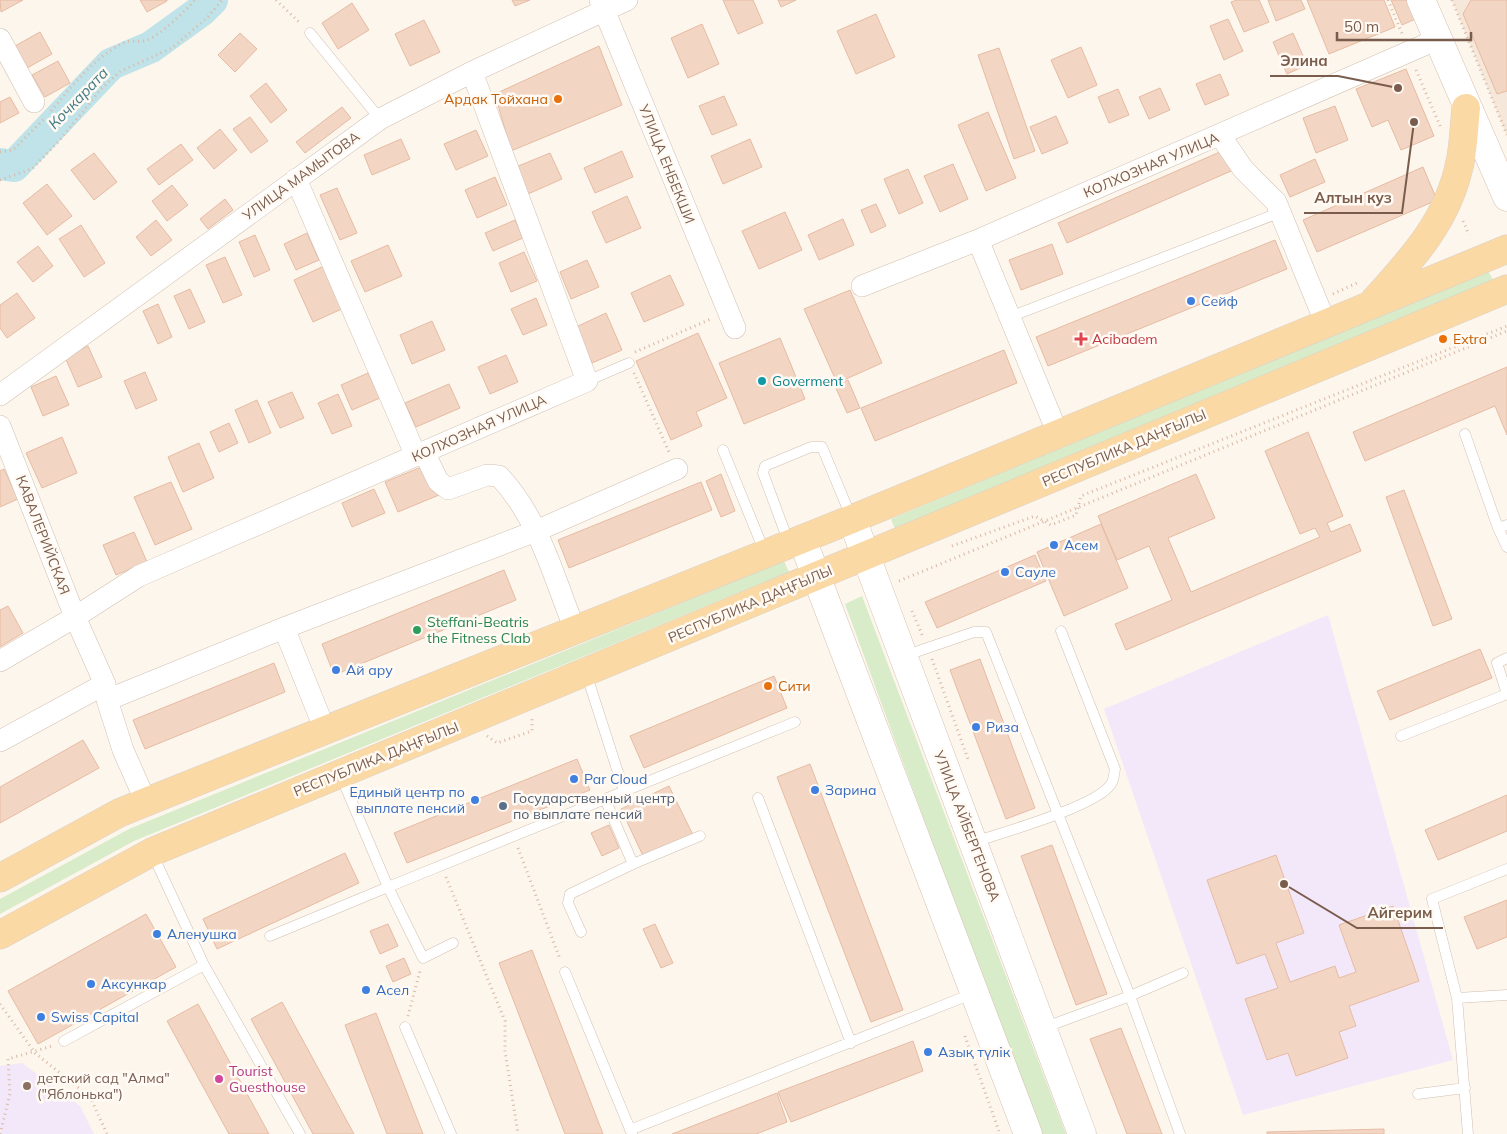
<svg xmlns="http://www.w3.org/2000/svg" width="1507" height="1134" font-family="Mulish,sans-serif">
  <rect width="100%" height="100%" fill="#fdf6ec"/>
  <path fill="#f5e8da" d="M1452 0H1507V136Z"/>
  <path fill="#f3e8fa" d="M1328 615 1453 1060 1243 1115 1104 709Z
    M22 1063 80 1106 94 1134H0V1066Z"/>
  <path fill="#d8ecc9" d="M1488 270 1493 280 895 529 891 519Z
    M784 561 789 572 134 841 0 914V899L129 829Z
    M862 596 1066 1134H1039L845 604Z"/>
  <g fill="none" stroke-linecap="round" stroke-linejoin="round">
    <path stroke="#bfe3e8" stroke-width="32" d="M0 164 14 166 111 64 151 47 202 10 212 0"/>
  </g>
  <path fill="#f3d5c3" stroke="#e6bba3" d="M0 0H23L1 12Z
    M140 0H167V1L147 12Z
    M512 0H530L515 6Z
    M723 0H753L763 23 738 34Z
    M778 0H796L781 7Z
    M1237 0H1259L1269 22 1244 32 1231 2Z
    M1268 0H1301L1305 9 1276 21Z
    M1307 0H1384L1395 27 1329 54Z
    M1391 0H1413L1420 17 1402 25Z
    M1471 0H1507V91L1497 94 1463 14Z
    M352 3 369 30 338 49 322 23Z
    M876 14 895 57 856 74 837 31Z
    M1228 19 1243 51 1224 60 1210 26Z
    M424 20 440 52 410 66 395 34Z
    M702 24 719 64 688 78 671 38Z
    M40 32 52 54 27 68 15 46Z
    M240 33 257 49 235 72 218 55Z
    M1293 33 1307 65 1287 74 1273 42Z
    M599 46 622 105 511 151 495 94Z
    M1081 47 1097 85 1068 98 1051 60Z
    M999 48 1035 151 1014 159 978 55Z
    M58 61 70 83 45 97 32 75Z
    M1406 69 1434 136 1401 150 1388 120 1372 127 1356 89Z
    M1220 74 1229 95 1205 105 1196 84Z
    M266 83 287 110 271 123 250 96Z
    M1160 88 1170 110 1149 119 1139 97Z
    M1118 89 1129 115 1109 123 1098 97Z
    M724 96 737 125 712 135 699 106Z
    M10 97 19 113 0 123V102Z
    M1335 106 1348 140 1316 153 1303 118Z
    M342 107 351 118 305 153 296 142Z
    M988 112 1016 178 986 191 958 125Z
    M1056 116 1068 143 1042 154 1030 127Z
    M250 117 268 141 251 153 233 129Z
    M220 129 237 150 214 169 197 148Z
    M476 130 488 156 456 170 444 144Z
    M401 139 410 159 372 175 364 155Z
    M750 139 762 167 723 184 711 156Z
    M181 144 193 160 159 185 147 169Z
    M622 151 633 177 595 193 584 168Z
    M1222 151 1231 171 1067 243 1058 223Z
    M94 153 117 182 94 200 71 170Z
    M550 153 562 179 528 194 516 167Z
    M1315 159 1325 182 1290 197 1280 175Z
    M953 164 968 199 940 212 924 176Z
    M1423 167 1437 200 1317 252 1303 220Z
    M908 169 923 203 899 214 884 179Z
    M495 177 507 205 477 218 465 190Z
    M47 184 72 216 47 235 23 203Z
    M172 185 188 205 167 221 152 201Z
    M337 188 357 233 340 240 320 195Z
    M627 196 641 228 606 243 592 212Z
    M225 199 233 210 208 229 200 219Z
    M876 204 886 226 871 233 861 210Z
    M785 212 802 250 759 269 742 231Z
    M843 219 854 245 819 260 808 235Z
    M156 220 172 240 151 256 136 237Z
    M515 220 523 238 493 251 485 233Z
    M81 225 105 263 84 277 59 239Z
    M307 233 319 260 296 270 284 244Z
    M255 235 270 270 254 277 239 242Z
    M1275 240 1287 269 1048 366 1036 337Z
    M1052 244 1063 274 1021 290 1009 260Z
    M388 245 402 276 365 292 351 261Z
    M38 246 53 266 33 282 17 262Z
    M524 252 537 281 511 292 499 263Z
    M225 257 242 295 223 303 206 265Z
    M587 260 599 287 571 299 560 272Z
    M324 266 344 308 313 322 294 280Z
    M670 275 684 305 644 322 631 293Z
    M190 289 205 322 189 329 174 296Z
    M850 290 882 363 837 383 804 309Z
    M17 293 35 318 7 338 0 328V305Z
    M536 298 547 325 523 335 511 309Z
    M158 304 172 337 158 344 143 311Z
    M606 313 622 350 592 363 576 327Z
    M432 321 445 350 412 364 400 335Z
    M698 333 727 398 696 412 702 426 671 440 636 361Z
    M780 338 805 399 744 424 719 363Z
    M88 346 102 377 78 387 65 357Z
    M1004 350 1017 383 875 441 861 408Z
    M506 355 518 382 490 394 478 367Z
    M1507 367V435L1495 406 1365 461 1353 432Z
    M145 372 157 400 136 409 124 381Z
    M368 373 380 398 352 410 341 385Z
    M56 376 69 405 43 416 31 387Z
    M848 380 860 408 847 413 835 386Z
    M449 384 460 408 416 427 405 403Z
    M292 392 304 418 280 428 268 402Z
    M338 394 352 426 332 434 318 403Z
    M257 400 271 433 249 443 235 410Z
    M229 423 238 443 219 452 210 432Z
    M1308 432 1343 516 1327 523 1331 532 1350 524 1361 551 1126 650 1115 624 1172 600 1149 546 1117 560 1098 516 1196 474 1215 518 1168 538 1191 592 1320 537 1315 528 1300 534 1265 451Z
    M62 437 77 473 42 488 26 453Z
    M199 443 214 478 183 492 168 457Z
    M426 465 439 495 398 512 385 482Z
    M4 469 18 499 0 507V471Z
    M721 474 735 511 721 517 706 481Z
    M171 482 192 529 155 545 134 497Z
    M701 482 712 510 569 568 558 540Z
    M374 489 385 513 352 527 342 503Z
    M1404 490 1452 619 1433 626 1386 497Z
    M1101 524 1128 588 1064 616 1037 552Z
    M134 532 147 562 116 575 103 545Z
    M1035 555 1046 581 937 628 925 602Z
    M504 570 516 600 334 675 322 644Z
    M8 606 23 633 0 647V610Z
    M1480 649 1492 678 1390 720 1377 691Z
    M980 659 1035 808 1006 819 950 670Z
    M274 663 285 692 145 749 133 720Z
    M774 676 787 708 644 768 630 736Z
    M83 740 99 768 0 823V787Z
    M577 759 590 790 407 863 394 833Z
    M810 764 903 1010 871 1022 777 777Z
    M669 786 693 835 644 858 621 809Z
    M1507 795V831L1438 860 1425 830Z
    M609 825 619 848 602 856 591 833Z
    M1052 845 1107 994 1076 1005 1021 856Z
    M345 853 359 883 217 949 203 919Z
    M1276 855 1304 933 1276 943 1290 982 1335 966 1339 978 1356 972 1339 925 1393 906 1419 981 1349 1006 1356 1026 1339 1032 1348 1058 1296 1076 1288 1053 1267 1060 1245 999 1278 988 1265 954 1237 964 1207 880Z
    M1507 900V937L1477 949 1464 917Z
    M146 914 176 967 38 1044 8 991Z
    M388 924 398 946 380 954 370 931Z
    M655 924 673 963 661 968 643 929Z
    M532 950 603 1134H565L499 963Z
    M404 958 411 974 393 982 386 966Z
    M282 1002 354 1134H313L251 1019Z
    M198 1004 269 1134H229L167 1021Z
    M376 1013 423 1134H387L345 1025Z
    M1121 1028 1162 1134H1127L1090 1039Z
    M913 1041 923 1071 791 1122 778 1092Z
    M777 1093 787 1122 756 1134H672Z
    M1384 1129V1134H1267V1132Z"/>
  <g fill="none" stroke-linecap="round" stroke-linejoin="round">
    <defs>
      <path id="lane" d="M310 33 380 119
        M1010 317 1281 212
        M587 381 629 363
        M1465 434 1498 528
        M723 450 765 553
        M1507 525 1498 528 1507 547
        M789 543 763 473 765 466 811 447H822L852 519
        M904 656 974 632H986L1130 996 1180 1134
        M586 673 624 791
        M1401 736 1507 694 1497 663 1507 658
        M340 774 388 887 795 722
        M758 798 851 1043
        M605 799 633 864 700 836
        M974 842C1001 833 1098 806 1111 784 1114 780 1114 774 1115 769L1061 631
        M152 853 204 965 300 1134
        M581 932 568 903 570 894 633 864
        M270 936 388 887 423 958 453 943
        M565 972 632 1134
        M1457 998 1507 995
        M405 1027 451 1134
        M1043 1028 1130 996 1183 973
        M64 1041 204 965
        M1418 1094 1465 1088
        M630 1130 974 993
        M1468 1134 1457 998 1432 899 1507 869"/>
      <path id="street" d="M600 0 735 328
        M0 39 34 102
        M1220 135 1243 169 1276 202 1326 324
        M296 179 416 456
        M978 240 1058 434
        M862 286 978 240 1438 39
        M0 395 380 119 472 72 627 0
        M0 426 75 617 139 576 587 381 472 72
        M424 452 438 481 448 489 487 475 499 476C539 518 554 578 575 630
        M284 628 325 730
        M0 661 75 617 105 684 107 700 123 750 146 802
        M107 700 284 628 536 531 677 469
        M0 741 105 684"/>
      <path id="secondary" d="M1421 0 1507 197
        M852 519 1082 1134
        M802 539 1028 1134"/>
      <path id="primary" d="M1374 301C1412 259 1449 219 1460 162 1464 144 1464 125 1466 108
        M0 878 119 813 146 802 852 519 1507 249
        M0 935 152 852 1507 289"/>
    </defs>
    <use href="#lane" stroke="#d1beb0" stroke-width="11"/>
    <use href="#street" stroke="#d1beb0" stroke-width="22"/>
    <use href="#secondary" stroke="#d6c0b0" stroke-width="29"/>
    <use href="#primary" stroke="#dad1cd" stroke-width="29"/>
    <path stroke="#d9b8a5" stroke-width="3" stroke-dasharray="1 4" stroke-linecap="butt" d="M276 0 301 24
      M1388 0 1403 36
      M1452 0 1507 135
      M1416 70 1441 128
      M51 111C73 85 91 61 121 44 129 39 139 43 147 40 161 35 185 11 195 0
      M0 152 13 150 44 119
      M0 180 32 169 59 141 102 88 121 71 172 48 208 17 222 0
      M1463 221 1469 235
      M1333 294 1359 282
      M635 352 711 319
      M634 373 669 452
      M952 546 1035 516 1051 525 1076 515 1081 496 1507 326
      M899 581 1507 331
      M912 611 923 637
      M932 659 969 762
      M487 736 497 743 532 731V716
      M518 848 560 959
      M446 877 505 1021V1051L518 1134
      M0 1004 35 1053 90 1097 107 1134
      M408 1016 420 971
      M965 1036 1000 1134
      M0 1134 10 1094 8 1059 52 1046"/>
    <use href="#lane" stroke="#fff" stroke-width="10"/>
    <use href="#street" stroke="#fff" stroke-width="21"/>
    <use href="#secondary" stroke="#fff" stroke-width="28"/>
    <use href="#primary" stroke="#fbd9a5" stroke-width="28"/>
  </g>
  <g fill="#e8710a" stroke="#fffaf3" stroke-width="2">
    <circle cx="558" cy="99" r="5"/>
    <circle cx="1443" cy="339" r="5"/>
    <circle cx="768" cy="686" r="5"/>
  </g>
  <g fill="#3f7fe0" stroke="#fffaf3" stroke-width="2">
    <circle cx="1191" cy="301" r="5"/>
    <circle cx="1054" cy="545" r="5"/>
    <circle cx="1005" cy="572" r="5"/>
    <circle cx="336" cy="670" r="5"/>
    <circle cx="976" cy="727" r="5"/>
    <circle cx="574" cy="779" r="5"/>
    <circle cx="815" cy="790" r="5"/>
    <circle cx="475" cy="800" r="5"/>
    <circle cx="157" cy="934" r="5"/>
    <circle cx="91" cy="984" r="5"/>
    <circle cx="366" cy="990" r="5"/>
    <circle cx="41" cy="1017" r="5"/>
    <circle cx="928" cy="1052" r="5"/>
  </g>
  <path fill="#e0444e" stroke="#fffaf3" stroke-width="2" d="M1078.5 331.5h5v5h5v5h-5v5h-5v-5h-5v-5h5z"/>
  <circle fill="#0f9aa8" stroke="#fffaf3" stroke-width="2" cx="762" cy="381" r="5"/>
  <circle fill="#2e9e5b" stroke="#fffaf3" stroke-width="2" cx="417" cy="630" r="5"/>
  <circle fill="#5c6f8a" stroke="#fffaf3" stroke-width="2" cx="503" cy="806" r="5"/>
  <circle fill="#d1479c" stroke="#fffaf3" stroke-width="2" cx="219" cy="1079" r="5"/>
  <circle fill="#8d6e63" stroke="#fffaf3" stroke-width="2" cx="27" cy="1086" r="5"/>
  <g text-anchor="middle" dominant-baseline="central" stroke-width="5" stroke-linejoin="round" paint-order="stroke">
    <g font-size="14" fill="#c56008" stroke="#fffaf3" text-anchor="start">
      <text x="548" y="99" text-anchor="end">Ардак Тойхана</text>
      <text x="1453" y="339">Extra</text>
      <text x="778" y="686">Сити</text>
    </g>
    <g font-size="14" fill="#7a5c4d" stroke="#fffaf3">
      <text transform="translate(667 164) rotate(68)">УЛИЦА ЕНБЕКШИ</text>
      <text transform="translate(1151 165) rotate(-23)">КОЛХОЗНАЯ УЛИЦА</text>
      <text transform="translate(301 176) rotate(-36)">УЛИЦА МАМЫТОВА</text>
      <text transform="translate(479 428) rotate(-24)">КОЛХОЗНАЯ УЛИЦА</text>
      <text transform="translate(1124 448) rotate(-23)">РЕСПУБЛИКА ДАҢҒЫЛЫ</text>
      <text transform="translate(43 535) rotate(69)">КАВАЛЕРИЙСКАЯ</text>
      <text transform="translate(750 604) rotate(-23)">РЕСПУБЛИКА ДАҢҒЫЛЫ</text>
      <text transform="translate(376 759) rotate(-22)">РЕСПУБЛИКА ДАҢҒЫЛЫ</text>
      <text transform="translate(967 826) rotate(69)">УЛИЦА АЙБЕРГЕНОВА</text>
    </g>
    <g font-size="14" fill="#366cbe" stroke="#fffaf3" text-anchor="start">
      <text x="1201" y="301">Сейф</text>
      <text x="1064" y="545">Асем</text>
      <text x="1015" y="572">Сауле</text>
      <text x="346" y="670">Ай ару</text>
      <text x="986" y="727">Риза</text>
      <text x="584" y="779">Par Cloud</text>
      <text x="825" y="790">Зарина</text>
      <text x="465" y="792" text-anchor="end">Единый центр по<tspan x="465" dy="16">выплате пенсий</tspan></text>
      <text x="167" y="934">Аленушка</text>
      <text x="101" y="984">Аксункар</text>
      <text x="376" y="990">Асел</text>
      <text x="51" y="1017">Swiss Capital</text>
      <text x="938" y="1052">Азық түлік</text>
    </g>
    <g font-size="14" fill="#be3a42" stroke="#fffaf3" text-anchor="start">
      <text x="1092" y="339">Acibadem</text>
    </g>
    <g font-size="14" fill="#0d838f" stroke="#fffaf3" text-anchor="start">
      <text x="772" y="381">Goverment</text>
    </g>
    <g font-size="14" fill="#27864d" stroke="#fffaf3" text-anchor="start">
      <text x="427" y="622">Steffani-Beatris<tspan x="427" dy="16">the Fitness Clab</tspan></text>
    </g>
    <g font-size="14" fill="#4e5e75" stroke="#fffaf3" text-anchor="start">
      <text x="513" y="798">Государственный центр<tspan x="513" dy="16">по выплате пенсий</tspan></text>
    </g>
    <g font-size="14" fill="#b23c85" stroke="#fffaf3" text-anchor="start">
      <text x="229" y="1071">Tourist<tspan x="229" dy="16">Guesthouse</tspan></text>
    </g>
    <g font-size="14" fill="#785e54" stroke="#fffaf3" text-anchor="start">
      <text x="37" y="1078">детский сад "Алма"<tspan x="37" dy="16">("Яблонька")</tspan></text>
    </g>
    <g font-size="15" font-style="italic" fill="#437c86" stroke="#fffaf3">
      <text transform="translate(78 98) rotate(-46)">Кочкарата</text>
    </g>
  </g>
  <path fill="none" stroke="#7a5c4d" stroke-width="2" d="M1398 88L1338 76H1270M1414 122L1402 213H1304M1284 884L1357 928H1443"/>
  <g fill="#7a5c4d" stroke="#fffaf3" stroke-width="2">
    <circle cx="1398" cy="88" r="5"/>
    <circle cx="1414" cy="122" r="5"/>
    <circle cx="1284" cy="884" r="5"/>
  </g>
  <g font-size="15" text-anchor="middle" font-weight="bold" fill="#7a5c4d" stroke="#fffaf3" stroke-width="5" stroke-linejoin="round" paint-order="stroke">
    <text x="1304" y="66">Элина</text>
    <text x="1353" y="203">Алтын куз</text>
    <text x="1400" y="918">Айгерим</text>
  </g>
  <path d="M1337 32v8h134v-8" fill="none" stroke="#7a5c4d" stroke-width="2.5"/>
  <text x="1344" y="32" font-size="15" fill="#7a5c4d" stroke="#fffaf3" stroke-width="4" paint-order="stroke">50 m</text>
</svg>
